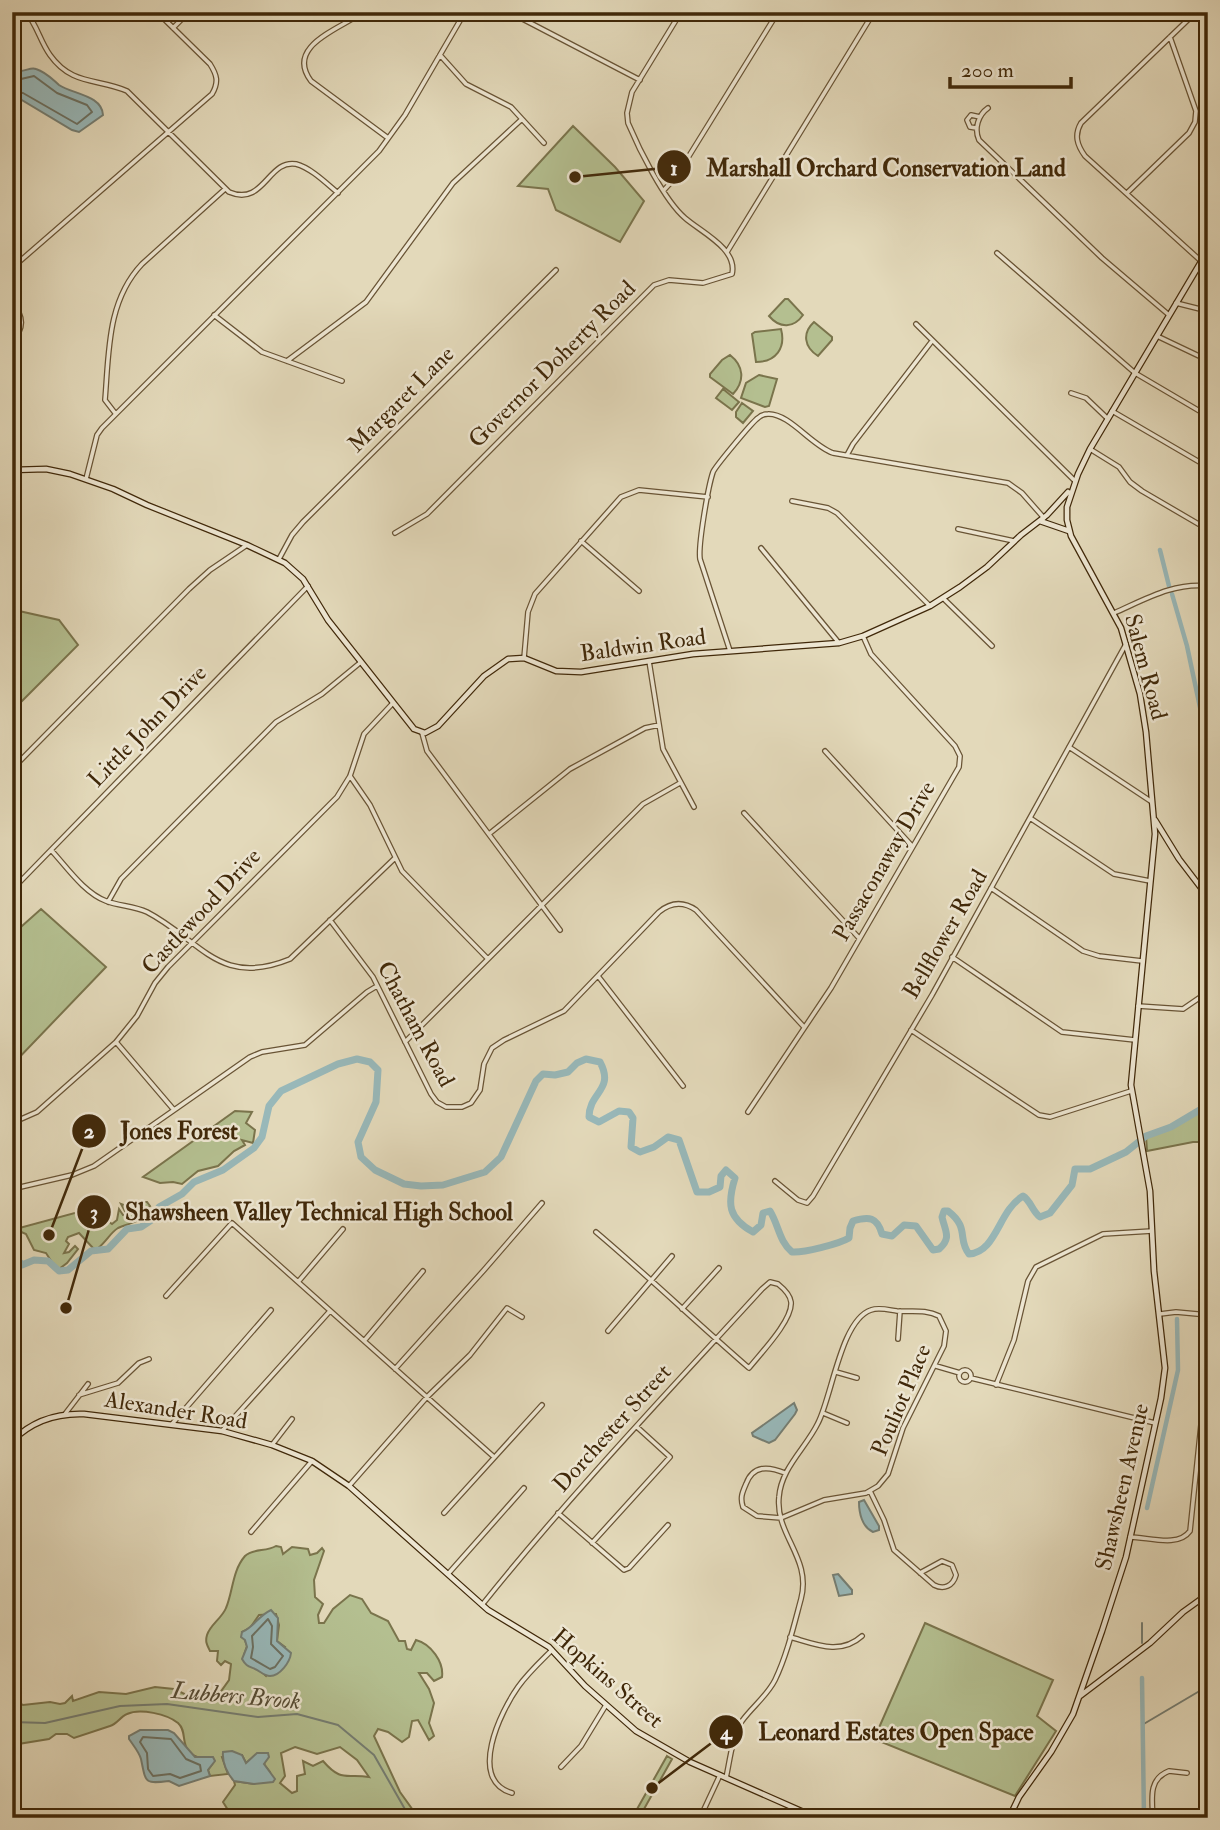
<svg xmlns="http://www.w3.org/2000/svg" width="1220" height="1830" font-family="'IM FELL Double Pica',serif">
  <rect width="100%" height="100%" fill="#e3d9ba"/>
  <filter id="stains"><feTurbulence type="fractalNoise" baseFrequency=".00286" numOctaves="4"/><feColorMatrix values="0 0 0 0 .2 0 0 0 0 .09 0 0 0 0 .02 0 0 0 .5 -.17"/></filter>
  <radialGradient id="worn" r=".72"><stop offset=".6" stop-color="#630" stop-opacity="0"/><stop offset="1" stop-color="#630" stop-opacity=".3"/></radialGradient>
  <path fill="#b4bf90" stroke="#7a744c" stroke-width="2" fill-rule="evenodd" d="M573 126 615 167 644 201 620 242 556 210 548 189 518 186Z
    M785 299H788L803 315C794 328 780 329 769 316Z
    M814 322 832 337V340L818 356C804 347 802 333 814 322Z
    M781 329C786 348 776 362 756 362L752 334 755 332Z
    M730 355C744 366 745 381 733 394L710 377V374L722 360Z
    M759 375 777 379 769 406 765 407 741 398 746 383Z
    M723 389 739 402 732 410 716 398Z
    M742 403 753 411 743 423 736 417V412Z
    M19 611 59 620 78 645 12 711V614Z
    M41 909 106 967 12 1065V920L22 926Z
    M1208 1105V1142H1193L1147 1151 1146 1136 1171 1127Z
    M235 1111 252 1112 246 1123 255 1130 253 1143 242 1140 245 1145 234 1151 218 1166 198 1171 182 1184 173 1182 160 1183 143 1177Z
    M140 1202H147L150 1206 145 1210C142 1223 129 1223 118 1228 110 1233 106 1242 98 1248H93L79 1233 68 1237 66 1241 69 1244 64 1253 69 1252 75 1246 78 1249 67 1263 59 1269 55 1267 46 1253 34 1250 26 1234 19 1231 12 1238V1230L93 1208 101 1214 106 1212 105 1219 112 1224 117 1220 119 1209 123 1215H127L121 1204 134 1209Z
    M276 1546 281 1547 283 1554 292 1547 308 1549 310 1555 317 1553 322 1548 324 1551 314 1580 315 1597 323 1604 318 1615 319 1623H324L333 1609 350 1595 362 1599 371 1613 388 1621 399 1641H405L407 1649 411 1650 416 1640C431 1644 444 1662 442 1677L434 1681 427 1673H419L429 1689 434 1703 429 1723 434 1736 429 1740 418 1720 412 1721 409 1737 402 1742 388 1732 378 1729 374 1736 400 1792 415 1813 406 1818H233L223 1802 235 1785 234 1781 254 1784 270 1772 264 1764 266 1760 255 1756 246 1763 242 1755 222 1757 228 1774 210 1776 208 1770 213 1763C205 1758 195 1759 189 1752 181 1743 187 1731 178 1723 167 1714 140 1708 127 1714 120 1717 117 1724 110 1726 98 1730 86 1734 74 1738L67 1734H56L49 1739 12 1745V1700L23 1705 50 1702 60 1704 65 1703 72 1696 73 1701 99 1692 126 1694 155 1687 174 1689 193 1698 219 1694 229 1680 231 1664 225 1661 221 1665 217 1661 218 1651H210C207 1645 205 1642 207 1635 210 1625 222 1618 226 1608 233 1592 232 1571 245 1556 253 1548 266 1552 276 1546ZM276 1614 279 1625 277 1641 285 1647 266 1676 244 1655 247 1646 242 1632 250 1628 259 1615ZM295 1747 317 1754 340 1747 357 1760 369 1777C346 1773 342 1783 323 1761L313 1766 303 1761 305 1774 297 1776V1791L292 1793 280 1783 285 1776 281 1753Z
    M925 1623 1053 1680 1037 1716 1056 1731 1015 1796 874 1739Z
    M667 1756 672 1759 639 1818H632Z"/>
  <path fill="#98b8b9" stroke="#757e73" stroke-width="2" d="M12 62 20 71C26 71 31 67 36 69 46 72 52 79 59 85 72 94 102 95 103 115L79 132 72 130 20 99H12Z
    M794 1403 797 1410 795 1414 775 1440 769 1443 753 1436 752 1433Z
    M864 1500 879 1526V1530L873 1532C862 1527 859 1513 859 1502Z
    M838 1574 852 1590V1594L839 1596 833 1575Z
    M271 1610 278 1618 277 1641 291 1653C290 1662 280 1676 270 1676 264 1676 260 1671 255 1669 248 1666 246 1666 242 1659L247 1647 245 1640 241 1637 242 1632C254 1627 258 1616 271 1610Z
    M140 1730H168L174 1733 195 1757H213L215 1761 208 1770 210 1776 179 1786 169 1781C144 1784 146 1783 141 1759 139 1752 133 1745 129 1739V1736Z
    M232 1751 242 1755 246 1763 257 1753H268L269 1757 264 1764 275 1779 273 1782 254 1784 234 1781C227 1774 222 1762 223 1752Z"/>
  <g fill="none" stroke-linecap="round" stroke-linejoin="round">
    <path stroke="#6c7061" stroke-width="2" d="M12 72 21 79 34 76 57 93 87 105 92 112 77 124 23 93 12 92
      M268 1619 272 1626 271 1644 283 1656 275 1667 270 1669 251 1658 253 1647 252 1636Z
      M143 1737 171 1739 186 1759 200 1765 201 1771 180 1778 170 1774 153 1776 148 1769 147 1753 140 1742Z"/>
    <path stroke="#757e73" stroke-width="2" d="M1204 378 1208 373
      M1142 1623V1643
      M12 1722 45 1723 120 1706 167 1704 258 1717 297 1714 338 1725 374 1755 410 1818
      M1142 1725 1208 1686"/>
    <path stroke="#98b8b9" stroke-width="4.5" d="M1160 550 1169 586
      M1172 594 1187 646 1208 745
      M1147 1508 1178 1370 1177 1319
      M1142 1678 1144 1818"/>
    <path stroke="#98b8b9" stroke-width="7" d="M12 1253 22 1265 34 1260 48 1261 59 1271 68 1270 91 1251 108 1249 127 1229 141 1227 153 1219 159 1207 182 1194 194 1182 223 1170 254 1148 262 1137 269 1106 281 1091 338 1064 357 1059 370 1062 378 1070 376 1102 358 1142 361 1157 375 1170 404 1184 421 1186 443 1185 485 1172 501 1157 536 1081 543 1074 555 1075 568 1072 577 1063 586 1059 600 1062C615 1090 589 1092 589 1117L599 1122 619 1111 629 1112 633 1118 631 1147 640 1152 654 1147 668 1137 679 1140 697 1192H709L720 1187 721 1176 726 1170 735 1178C727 1204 728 1218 753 1232L761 1225 763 1213 770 1211C779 1226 779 1241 792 1252 803 1253 839 1244 849 1238L850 1228 853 1221C869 1216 877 1217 882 1234L892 1236 904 1225 916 1226 933 1250 939 1249C952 1238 945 1231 942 1217L944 1211H948C970 1228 957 1239 969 1254 997 1252 998 1211 1023 1196 1031 1201 1032 1211 1040 1217L1050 1213 1072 1185 1075 1169H1090L1126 1152 1146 1136 1171 1127 1208 1105"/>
    <defs>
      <path id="street" d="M26 12C37 25 40 41 50 55 72 86 98 78 127 91L229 192C264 207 268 159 296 164 311 168 326 183 338 193
        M363 12C343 28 284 45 311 81L388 138
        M1196 12 1081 123C1074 135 1077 145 1085 156L1201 261
        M513 14 640 80
        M173 28 189 12
        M440 55 466 84 511 107 544 143
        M988 108C978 115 974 129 979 140L1102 258 1169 315
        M976 128 970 127 967 120 971 115 980 117
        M664 190 676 177 778 12
        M1127 193 1189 133 1195 122 1196 111 1170 37
        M727 252 874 12
        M997 253 1135 373 1208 416
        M12 268 212 94C219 82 217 75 210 64L157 12
        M12 303C24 316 25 328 12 341
        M1176 303 1208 311
        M214 315 262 352 342 381
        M916 324 1075 481
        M1157 336 1199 356
        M287 361 366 302 453 183 522 119
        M1071 393 1086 398 1108 419
        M1112 411 1208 467
        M115 413 105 400C109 352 107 301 142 264L225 189
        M1090 449 1119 467 1130 482 1142 491 1207 529
        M847 455 853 444 932 341
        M86 479 97 435 102 428 379 151 405 115 465 12
        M792 501 828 508 837 513 930 606
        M958 529 1014 541
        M395 533 427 514 654 285 669 280 703 283 732 274C738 249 701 232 685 218 664 200 639 149 628 123L627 113 632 92 681 12
        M581 541 639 591
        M761 548 839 643
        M279 559 292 535 303 522 556 270
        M944 599 992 646
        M1114 613C1144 600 1174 582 1208 586
        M730 651 700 559C698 545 708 487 713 472 715 467 752 422 758 418 761 415 764 414 768 414 789 413 812 446 833 453L1008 483 1022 493 1044 518
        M524 658 528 612 535 594 621 497 639 490 708 497
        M649 661 663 749 694 807
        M422 733 427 751 560 930
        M1069 747 1152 802
        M825 751 912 846
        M12 769 189 589 210 570 247 545
        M350 776 370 805 402 871 488 959
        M744 813 859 938
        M1030 818 1114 874 1150 881
        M489 834 570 769 645 728 659 725
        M51 850C66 866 84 893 106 901 119 906 134 906 147 912 201 940 219 988 290 959L395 858
        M991 888 1083 951 1099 956 1142 961
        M12 890 308 586
        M108 902 121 879 276 722 322 694 361 662
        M330 920 373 977 431 1094 437 1102 446 1107H462L471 1103 480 1090 484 1064 492 1048 504 1040 564 1011 659 912C671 902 683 901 696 910L804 1027
        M952 957 1062 1032 1135 1040
        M598 976 683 1086
        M1138 1006 1183 1009 1202 996 1208 995
        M911 1030 1039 1115 1050 1117 1131 1091
        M116 1042 174 1110
        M405 1042 643 804 680 783
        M748 1112 831 988 959 767 960 756 955 746 871 654 863 636
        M12 1123 37 1112 116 1042 137 1016 155 983 168 967 337 797 350 776 364 734 393 703
        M775 1181 798 1200 807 1203 813 1196 932 995 1126 644
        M12 1189 72 1175 94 1166 250 1057 262 1052 305 1045 367 992 377 986
        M298 1282 343 1229
        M166 1296 232 1223 494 1457
        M682 1309 719 1268
        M1160 1314 1176 1312 1208 1315
        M608 1331 672 1256
        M898 1339 900 1311
        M364 1341 423 1271
        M936 1366 960 1373
        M395 1369 484 1270 542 1203
        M959 1376a6 6 0 1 1 12 0a6 6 0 1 1-12 0Z
        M836 1372 857 1378
        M971 1378 1155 1423
        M996 1385 1014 1340 1028 1281 1036 1267 1103 1234 1152 1231
        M79 1395 118 1383 139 1363 149 1359
        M823 1413 847 1423
        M65 1414 88 1384
        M172 1424 271 1310
        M222 1431 330 1311
        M272 1445 292 1419
        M349 1486 427 1397 470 1355 507 1308 522 1317
        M870 1491 884 1520 894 1550 934 1585C944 1590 953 1586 956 1575L952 1565 942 1561 920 1573
        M444 1513 542 1405
        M558 1513 624 1570 629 1568 668 1525
        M251 1532 312 1461
        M1130 1537C1148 1537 1178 1548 1190 1531L1208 1357
        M592 1543 670 1457 637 1427
        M448 1574 524 1488
        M482 1605C570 1495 667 1393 762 1289L770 1282 778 1284C783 1288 790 1294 791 1302 793 1320 760 1354 749 1368 697 1323 648 1276 596 1232
        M790 1637C815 1644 840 1656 862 1636
        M561 1767 581 1746 606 1705
        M726 1778C730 1760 732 1737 742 1721 752 1707 767 1696 775 1680 787 1655 794 1625 801 1599 812 1558 775 1535 779 1497 781 1468 806 1448 818 1423 832 1396 841 1320 871 1310 879 1307 889 1310 897 1311 912 1312 926 1309 939 1316L946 1331 944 1346 903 1428 888 1474 878 1486 866 1493 824 1500 781 1518 757 1516 743 1507C740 1498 742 1493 746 1484 753 1465 768 1466 785 1473
        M512 1793C467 1780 501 1711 518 1687 528 1673 540 1662 552 1650
        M700 1818 720 1775
        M1153 1818C1152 1799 1148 1779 1169 1771L1187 1773"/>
      <path id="secondary" d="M12 470 46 469 70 474 113 489 147 505 247 545 285 563 303 579 328 620 414 729 425 733 438 726 484 676 508 659 524 658 556 671 581 672 693 654 839 643 863 636 930 606 960 587 987 567 1021 535 1047 515 1068 492
        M1040 521 1069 531
        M1155 820 1179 859 1208 897
        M12 1441C32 1421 56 1413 84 1414L222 1431 272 1445 312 1461 349 1486 488 1610 549 1647 585 1686 636 1731 690 1762 817 1818
        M1080 1696 1150 1643 1183 1612 1208 1594
        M1009 1818 1019 1797 1051 1752 1073 1714 1102 1631 1126 1557 1161 1398 1165 1368 1154 1271 1150 1191 1131 1085 1155 834 1146 732 1140 694 1121 628 1071 536 1067 520V507L1078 474 1090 449 1208 250"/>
    </defs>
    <use href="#street" stroke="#695435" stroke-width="6"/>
    <use href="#secondary" stroke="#402809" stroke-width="7"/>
    <use href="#street" stroke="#ede6d2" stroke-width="3.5"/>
    <use href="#secondary" stroke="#ede6d2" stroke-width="4.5"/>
  </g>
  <g text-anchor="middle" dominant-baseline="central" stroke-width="5" stroke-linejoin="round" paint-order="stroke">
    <g font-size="23" fill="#402809" stroke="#ede6d2">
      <text transform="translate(552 364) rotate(-45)">Governor Doherty Road</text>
      <text transform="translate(401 399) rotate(-45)">Margaret Lane</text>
      <text transform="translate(643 645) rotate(-8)">Baldwin Road</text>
      <text transform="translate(1146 667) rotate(75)">Salem Road</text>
      <text transform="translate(147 726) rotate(-46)">Little John Drive</text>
      <text transform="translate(884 861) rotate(-60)">Passaconaway Drive</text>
      <text transform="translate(201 911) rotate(-47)">Castlewood Drive</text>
      <text transform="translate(945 934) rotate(-60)">Bellflower Road</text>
      <text transform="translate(416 1024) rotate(62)">Chatham Road</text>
      <text transform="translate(901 1400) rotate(-67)">Pouliot Place</text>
      <text transform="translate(176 1410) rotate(9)">Alexander Road</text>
      <text transform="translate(612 1428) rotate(-48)">Dorchester Street</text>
      <text transform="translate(1122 1487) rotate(-77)">Shawsheen Avenue</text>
      <text transform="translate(608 1678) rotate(41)">Hopkins Street</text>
    </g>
    <g font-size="24" font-style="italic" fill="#564c35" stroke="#ede6d2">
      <text transform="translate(236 1696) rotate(5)">Lubbers Brook</text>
    </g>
  </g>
  <path fill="none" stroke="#402809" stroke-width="2.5" d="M575 177L674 167M49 1235L89 1131M66 1308L94 1212M652 1788L726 1732"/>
  <g fill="#402809" stroke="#ede6d2" stroke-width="2.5">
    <circle cx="575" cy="177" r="7"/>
    <circle cx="49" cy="1235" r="7"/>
    <circle cx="66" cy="1308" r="7"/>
    <circle cx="652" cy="1788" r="7"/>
    <circle cx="674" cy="167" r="18"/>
    <circle cx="89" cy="1131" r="18"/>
    <circle cx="94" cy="1212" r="18"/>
    <circle cx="726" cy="1732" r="18"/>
  </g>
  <g font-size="21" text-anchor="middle" font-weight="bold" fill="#fff">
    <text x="674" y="175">1</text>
    <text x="89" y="1138">2</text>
    <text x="94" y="1219">3</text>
    <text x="726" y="1739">4</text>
  </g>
  <g font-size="24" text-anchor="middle" font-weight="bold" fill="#402809" stroke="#ede6d2" stroke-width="5" stroke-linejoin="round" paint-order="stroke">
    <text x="886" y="176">Marshall Orchard Conservation Land</text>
    <text x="179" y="1139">Jones Forest</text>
    <text x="319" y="1220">Shawsheen Valley Technical High School</text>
    <text x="896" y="1740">Leonard Estates Open Space</text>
  </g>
  <rect width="1220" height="1830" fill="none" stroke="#e3d9ba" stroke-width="42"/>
  <rect x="14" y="14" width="1192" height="1802" fill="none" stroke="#402809" stroke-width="3.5"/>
  <rect x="21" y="21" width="1178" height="1788" fill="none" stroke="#402809" stroke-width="2"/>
  <path d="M950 77v10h121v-10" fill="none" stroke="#402809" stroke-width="3.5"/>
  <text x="961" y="77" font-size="21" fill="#402809" stroke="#ede6d2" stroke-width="5" paint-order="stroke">200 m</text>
  <rect width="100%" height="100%" filter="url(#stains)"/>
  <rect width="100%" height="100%" fill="url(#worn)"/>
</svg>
